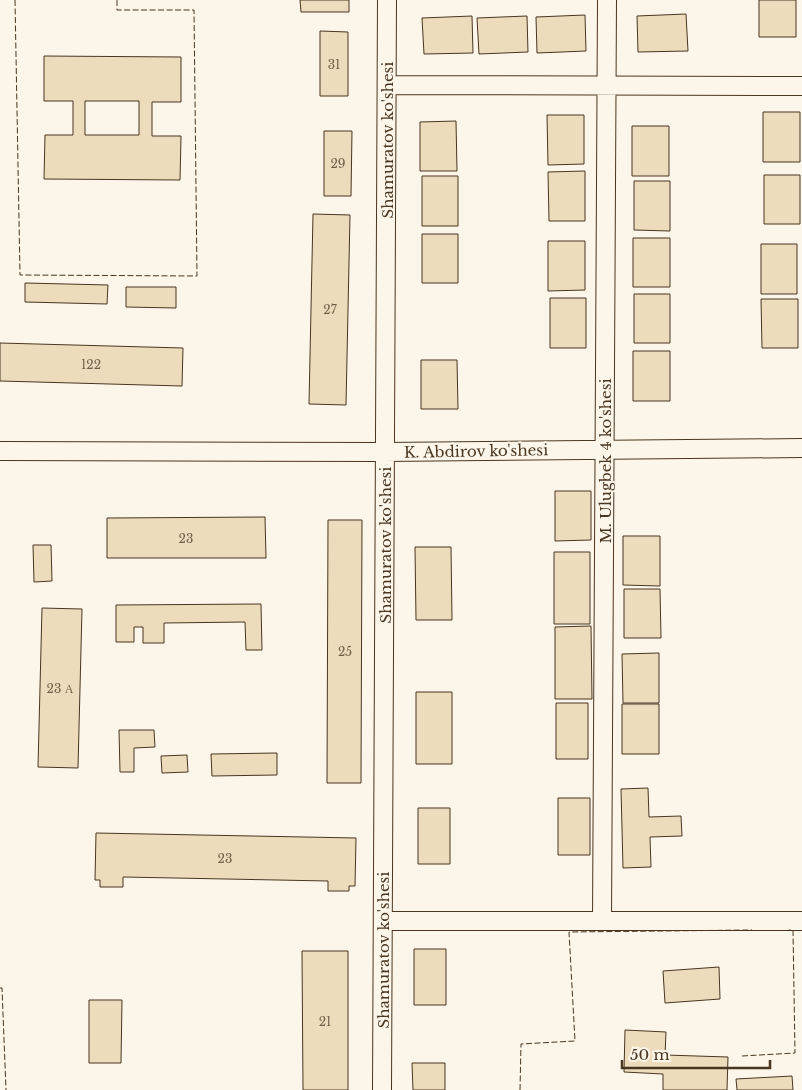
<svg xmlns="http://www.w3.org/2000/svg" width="802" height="1090" font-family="'Libre Baskerville',serif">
  <rect width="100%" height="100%" fill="#fbf6e9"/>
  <path fill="#ecdcbc" stroke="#4a3520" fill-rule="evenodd" d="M300 0H349V12H301Z
    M759 0H796V37H759Z
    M686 14 688 51 638 52 637 16Z
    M585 15 586 51 537 53 536 17Z
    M472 16 473 53 424 54 422 18Z
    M527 16 528 52 479 54 477 18Z
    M320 31 348 32V96H320Z
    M44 56 181 57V102H152V136H181L180 180 44 179 45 135H73V101H44ZM85 101H139V135H85Z
    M763 112H800V162H763Z
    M547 115H584V164L548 165Z
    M456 121 457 171H420V122Z
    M632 126H669V176H632Z
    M324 131H352L351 196H324Z
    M585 171V221H549L548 172Z
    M764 175H800V224H764Z
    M422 176H458V226H422Z
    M634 181H670V231L634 230Z
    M313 214 350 215 346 405 309 404Z
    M422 234H458V283H422Z
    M633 238H670V287H633Z
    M548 241H585V290L548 291Z
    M761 244H797V294H761Z
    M25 283 108 285 107 304 25 302Z
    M126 287H176V308L126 307Z
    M634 294H670V343H634Z
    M550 298H586V348H550Z
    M761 299H798V348H762Z
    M0 343 183 348 182 386 0 381Z
    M633 351H670V401H633Z
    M421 360H457L458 409H421Z
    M555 491H591V540L555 541Z
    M265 517 266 558H107V518Z
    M328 520H362L361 783H327Z
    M623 536H660V586L623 585Z
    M33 545H51L52 581 34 582Z
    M415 547H451L452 620H416Z
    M554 552H590V624H554Z
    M624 589H660L661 638H624Z
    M261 604 262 650H246L245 622 164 623V643H143V627H134V642H116V605Z
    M42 608 82 609 78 768 38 767Z
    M591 626 592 699H555V627Z
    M659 653V703H623L622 654Z
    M416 692H452V764H416Z
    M556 703H588V759H556Z
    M622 704H659V754H622Z
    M119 730H154L155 747 134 748V772H120Z
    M277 753V775L212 776 211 754Z
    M187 755 188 772 162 773 161 756Z
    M648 788 649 817 681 816 682 836 650 837 651 867 623 868 621 789Z
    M558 798H590V855H558Z
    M418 808H450V864H418Z
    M96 833 356 838 355 886H349V891H328V881L123 877V887H100V880H95Z
    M414 949H446V1005H414Z
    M302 951H348V1090H303Z
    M719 967 720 999 665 1003 663 971Z
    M89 1000H122L121 1063H89Z
    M625 1030 666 1032 665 1055 728 1057 727 1090H663V1074L624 1072Z
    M412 1063H445V1090H413Z
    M792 1076 793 1090H737L736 1079Z"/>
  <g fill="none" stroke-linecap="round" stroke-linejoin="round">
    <defs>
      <path id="street" d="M387 85 802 86
        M0 451 385 452 802 448
        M383 921H802
        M602 921 607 0
        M382 1090 387 0"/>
    </defs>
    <use href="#street" stroke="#4a3520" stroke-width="20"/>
    <use href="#street" stroke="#fbf6e9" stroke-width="18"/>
    <path stroke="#4a3520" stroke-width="1" stroke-dasharray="6 2.5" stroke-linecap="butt" d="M15 0 20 275 197 276 194 10H117V0
      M0 988H2L6 1090
      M742 1056 795 1053 793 930H789
      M520 1090 521 1044 575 1041 569 932 752 930"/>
  </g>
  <g text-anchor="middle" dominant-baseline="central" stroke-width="4" stroke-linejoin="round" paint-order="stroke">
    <g font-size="12" fill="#725f47">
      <text x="334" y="64">31</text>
      <text x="338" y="163">29</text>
      <text x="330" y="309">27</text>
      <text x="91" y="364">122</text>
      <text x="186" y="538">23</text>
      <text x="345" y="651">25</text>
      <text x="60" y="688">23 А</text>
      <text x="225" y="858">23</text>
      <text x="325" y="1021">21</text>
    </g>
    <g font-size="15" fill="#4a3520" stroke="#fbf6e9">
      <text transform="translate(387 140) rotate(-90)">Shamuratov ko'shesi</text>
      <text transform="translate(476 451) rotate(-1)">K. Abdirov ko'shesi</text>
      <text transform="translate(605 461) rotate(-90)">M. Ulugbek 4 ko'shesi</text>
      <text transform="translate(385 545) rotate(-90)">Shamuratov ko'shesi</text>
      <text transform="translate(383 950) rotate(-90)">Shamuratov ko'shesi</text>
    </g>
  </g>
  <path d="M622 1060v8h148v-8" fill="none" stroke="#4a3520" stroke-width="2.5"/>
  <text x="630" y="1060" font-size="15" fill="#4a3520" stroke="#fbf6e9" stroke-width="4" paint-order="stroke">50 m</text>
</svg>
